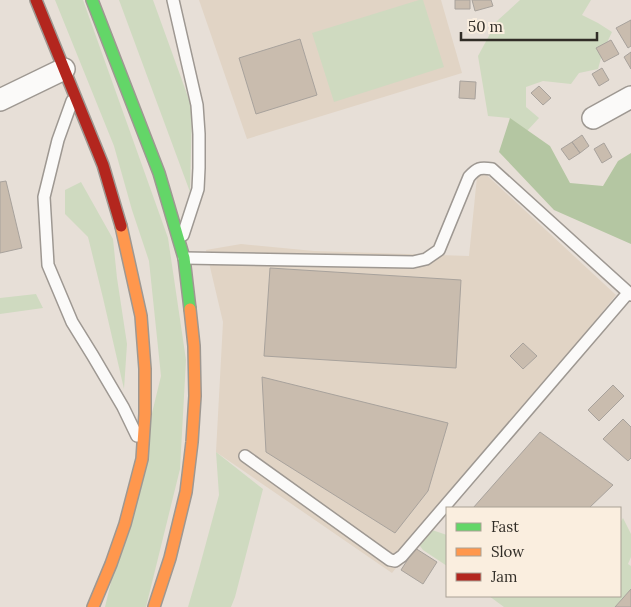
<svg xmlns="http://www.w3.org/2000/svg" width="631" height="607" font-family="Lora,serif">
  <rect width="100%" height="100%" fill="#e7dfd7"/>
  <path fill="#e1d4c5" d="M199 0H441L462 73 247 139Z
    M478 167 616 295 392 573 216 452 223 322 206 250 241 244 314 251 469 256Z"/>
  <path fill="#cfdac0" d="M55 0H83L168 238 186 360 180 469 146 607H105L161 376 149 261 132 210 114 146Z
    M119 0H153L192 108 190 192Z
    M419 0H423L444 67 334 102 312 33Z
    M520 0H591L582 15 598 23 612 32 603 51 598 69 579 73 571 84 543 81 526 87V107L539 118 527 131 509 118 488 116 478 56 497 21Z
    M81 182 113 239 117 278 127 344 124 389 103 298 88 237 65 214V190Z
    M36 294 43 308 0 314V298Z
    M216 452 263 489 235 597 231 607H188L199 569 219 495Z
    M623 518 631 534V557L628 564 631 566V589L615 607H504L489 596H620V523Z
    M432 530 447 535V566L423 550 417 542Z"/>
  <path fill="#b4c6a2" d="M510 118 550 146 570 183 603 186 618 161 631 153V244L554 210 499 152Z"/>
  <path fill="#c9bcae" stroke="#a8a29c" d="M455 0H470V9H455Z
    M472 0H491L493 6 475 11Z
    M631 20V46L628 48 616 28Z
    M300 39 317 95 256 114 239 58Z
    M611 40 619 54 604 62 596 48Z
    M631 52V69L624 57Z
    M602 68 609 80 599 86 592 74Z
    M460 81 476 82 475 99 459 98Z
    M539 86 551 98 543 105 531 93Z
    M582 135 589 146 580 153 572 142Z
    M572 142 580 153 569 160 561 149Z
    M604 143 612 157 602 163 594 149Z
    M6 181 22 248 0 253V182Z
    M270 268 461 280 456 368 264 356Z
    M523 343 537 356 523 369 510 356Z
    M262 377 448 423 428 491 395 533 266 452Z
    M613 385 624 396 599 421 588 410Z
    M623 419 631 427V458L628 461 603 439Z
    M540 432 613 485 589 508H473Z
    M415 548 437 562 423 584 401 570Z
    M631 589V607H615Z"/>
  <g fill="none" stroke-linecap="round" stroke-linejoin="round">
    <defs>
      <path id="lane" d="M173 0 197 105 199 134V168L198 189 183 235
        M72 101 58 140 44 197 48 265 72 322 93 356 123 407 137 436
        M184 258 413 262 426 259 439 250 469 177C477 168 480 167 492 169L631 295
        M245 456 390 560 395 561 402 556 628 293"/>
      <path id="street" d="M0 100 64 69
        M593 118 631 97"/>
      <path id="fast" d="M92 0 159 173 184 258 190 309"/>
      <path id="slow" d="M93 607 111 564 125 524 142 459 145 414V369L141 316 121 226
        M154 607 170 558 186 492 192 442 195 396 194 346 190 309"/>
      <path id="jam" d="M36 0 103 165 121 226"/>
    </defs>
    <use href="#lane" stroke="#9e9892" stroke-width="14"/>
    <use href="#street" stroke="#9e9892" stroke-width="24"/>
    <use href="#fast" stroke="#9e9892" stroke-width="14"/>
    <use href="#slow" stroke="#9e9892" stroke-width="14"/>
    <use href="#jam" stroke="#9e9892" stroke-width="14"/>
    <use href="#lane" stroke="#fbfaf9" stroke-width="11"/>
    <use href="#street" stroke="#fbfaf9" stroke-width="21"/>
    <use href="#fast" stroke="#63d668" stroke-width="11"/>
    <use href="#slow" stroke="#ff974d" stroke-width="11"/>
    <use href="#jam" stroke="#b3261e" stroke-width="11"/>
  </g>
  <rect x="446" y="507" width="175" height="90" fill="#faeedf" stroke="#aaa195"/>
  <rect x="456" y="523" width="25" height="8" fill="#63d668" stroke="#aaa195"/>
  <text x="491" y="532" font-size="15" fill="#312d27">Fast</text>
  <rect x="456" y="548" width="25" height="8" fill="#ff974d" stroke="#aaa195"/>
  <text x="491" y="557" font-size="15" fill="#312d27">Slow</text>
  <rect x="456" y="573" width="25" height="8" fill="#b3261e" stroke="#aaa195"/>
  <text x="491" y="582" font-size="15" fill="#312d27">Jam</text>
  <path d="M461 32v8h136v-8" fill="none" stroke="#312d27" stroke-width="2.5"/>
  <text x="468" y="32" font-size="15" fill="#312d27" stroke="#faeedf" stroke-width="4" paint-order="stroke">50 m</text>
</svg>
